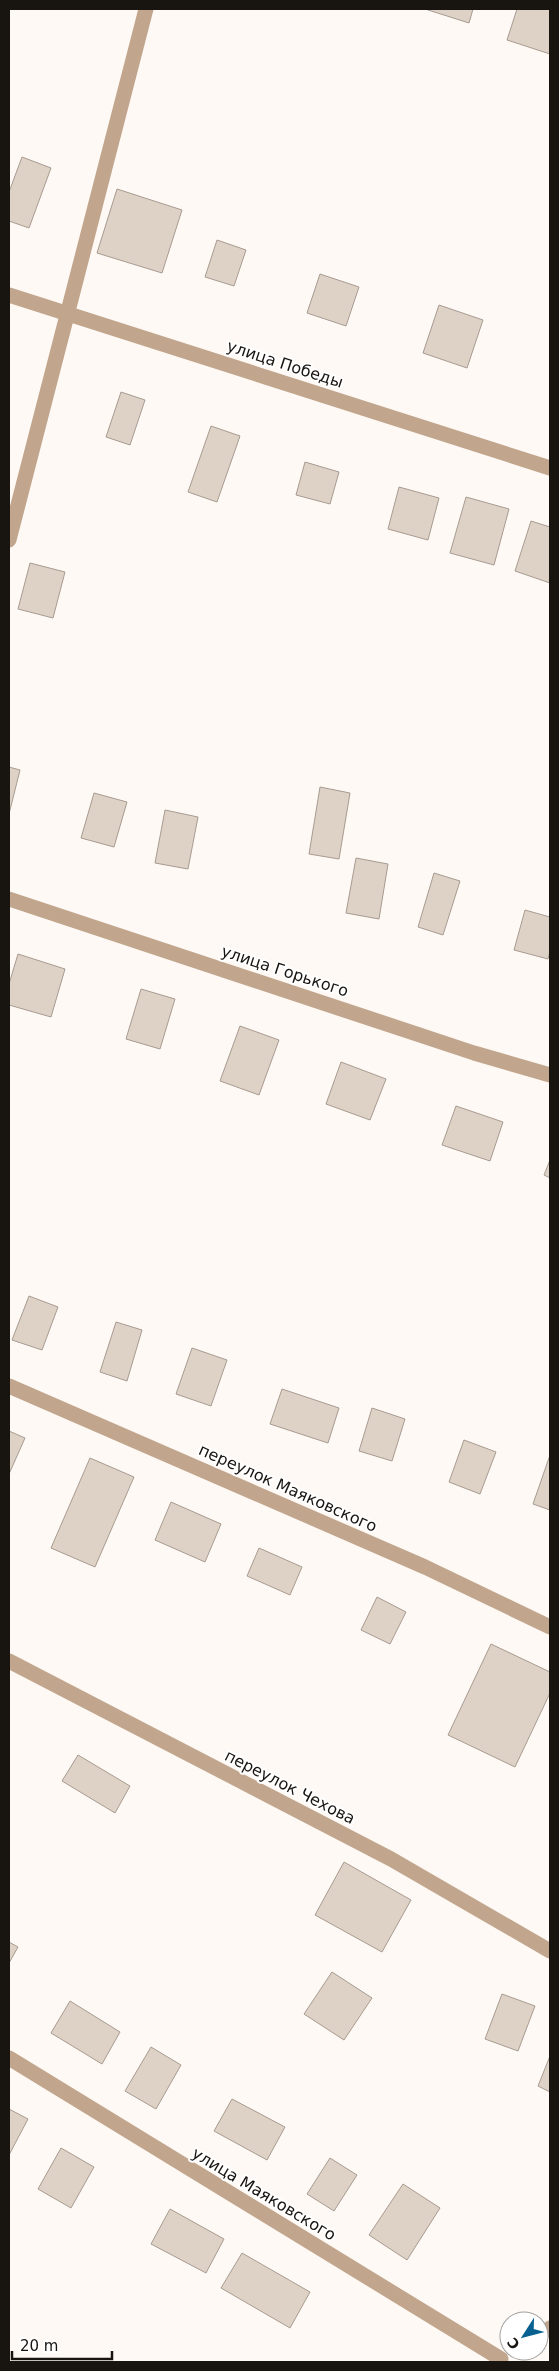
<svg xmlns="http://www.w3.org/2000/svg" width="559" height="2371" font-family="'DejaVu Sans',sans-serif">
  <rect width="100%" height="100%" fill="#fef9f4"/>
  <path fill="#ded1c5" stroke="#a89b91" d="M425 9H473L469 23Z
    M517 9H550V54L507 40Z
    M22 157 51 168 29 228 9 221V192Z
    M117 189 182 210 162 273 97 253Z
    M217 240 246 250 234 286 205 277Z
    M320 274 359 287 346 326 307 313Z
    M439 305 483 320 467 368 423 353Z
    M121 392 145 400 130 445 106 437Z
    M211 426 240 436 217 502 188 492Z
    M305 462 339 472 330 504 296 495Z
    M399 487 439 498 428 540 388 529Z
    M466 497 509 509 494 565 450 553Z
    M531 521 550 527V583L515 571Z
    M30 563 65 572 53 618 18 609Z
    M9 767 20 770 9 814Z
    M320 787 350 793 339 859 309 854Z
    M94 793 127 802 114 847 81 838Z
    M165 810 198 817 188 869 155 863Z
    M356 858 388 864 379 919 346 913Z
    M434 873 460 881 443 935 418 927Z
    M525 910 550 917V951L548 959 514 950Z
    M18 954 65 969 51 1017 9 1005V984Z
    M141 989 175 999 160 1049 126 1039Z
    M240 1026 279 1040 259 1095 220 1081Z
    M341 1062 386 1079 370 1120 326 1104Z
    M456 1106 503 1122 490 1161 442 1145Z
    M550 1160V1178L544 1175Z
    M29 1296 58 1307 42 1350 12 1340Z
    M116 1322 142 1330 127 1381 100 1372Z
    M192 1348 227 1360 211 1406 176 1394Z
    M282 1389 339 1408 328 1443 270 1424Z
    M372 1408 405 1419 392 1461 359 1451Z
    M9 1431 25 1438 9 1474Z
    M464 1440 496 1452 480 1494 449 1482Z
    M550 1455V1510L533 1504Z
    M90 1458 134 1477 95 1567 51 1548Z
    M171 1502 221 1524 205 1562 155 1540Z
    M259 1548 302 1567 290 1595 247 1576Z
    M377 1597 406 1612 390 1644 361 1630Z
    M491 1644 550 1672V1693L515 1767 448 1735Z
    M78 1755 130 1786 115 1813 62 1781Z
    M344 1862 411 1900 382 1952 315 1915Z
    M9 1942 18 1947 9 1963Z
    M332 1972 372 1998 344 2040 304 2014Z
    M502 1994 535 2006 518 2051 485 2039Z
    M70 2001 120 2032 102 2064 51 2033Z
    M151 2047 181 2065 156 2109 125 2091Z
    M550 2056V2092L538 2086Z
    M232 2099 285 2127 267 2160 214 2131Z
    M9 2109 28 2119 9 2155Z
    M61 2148 94 2167 71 2208 38 2189Z
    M330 2158 357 2175 334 2211 307 2194Z
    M403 2184 440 2208 407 2260 369 2235Z
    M170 2209 224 2239 206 2273 151 2244Z
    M242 2253 310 2292 290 2328 221 2288Z"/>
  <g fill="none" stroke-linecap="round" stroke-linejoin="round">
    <path stroke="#c1a58d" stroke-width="15" d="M9 295 550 468
      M9 540 146 9
      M9 899 474 1053 550 1075
      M9 1386 425 1567 550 1627
      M9 1661 391 1859 550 1951
      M9 2058 501 2359
      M539 2335 550 2328"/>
  </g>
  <g text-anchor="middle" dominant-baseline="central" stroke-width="4" stroke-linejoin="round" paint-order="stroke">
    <g font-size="16" fill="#181410" stroke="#fff">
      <text transform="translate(285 364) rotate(18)">улица Победы</text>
      <text transform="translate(285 971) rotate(18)">улица Горького</text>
      <text transform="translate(288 1488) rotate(24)">переулок Маяковского</text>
      <text transform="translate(290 1787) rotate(27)">переулок Чехова</text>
      <text transform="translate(264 2194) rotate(31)">улица Маяковского</text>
    </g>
  </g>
  <rect width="559" height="2371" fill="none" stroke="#181410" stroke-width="20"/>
  <g transform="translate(524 2336) rotate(234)"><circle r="24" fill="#ffffff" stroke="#a3a19f"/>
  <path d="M0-4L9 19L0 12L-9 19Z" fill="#096192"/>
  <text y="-8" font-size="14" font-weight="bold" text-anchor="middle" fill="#181410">С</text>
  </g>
  <path d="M12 2351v8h100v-8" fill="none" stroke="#181410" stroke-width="2.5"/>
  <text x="20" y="2351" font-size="15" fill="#181410" stroke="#ffffff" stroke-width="4" paint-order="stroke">20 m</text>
</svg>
